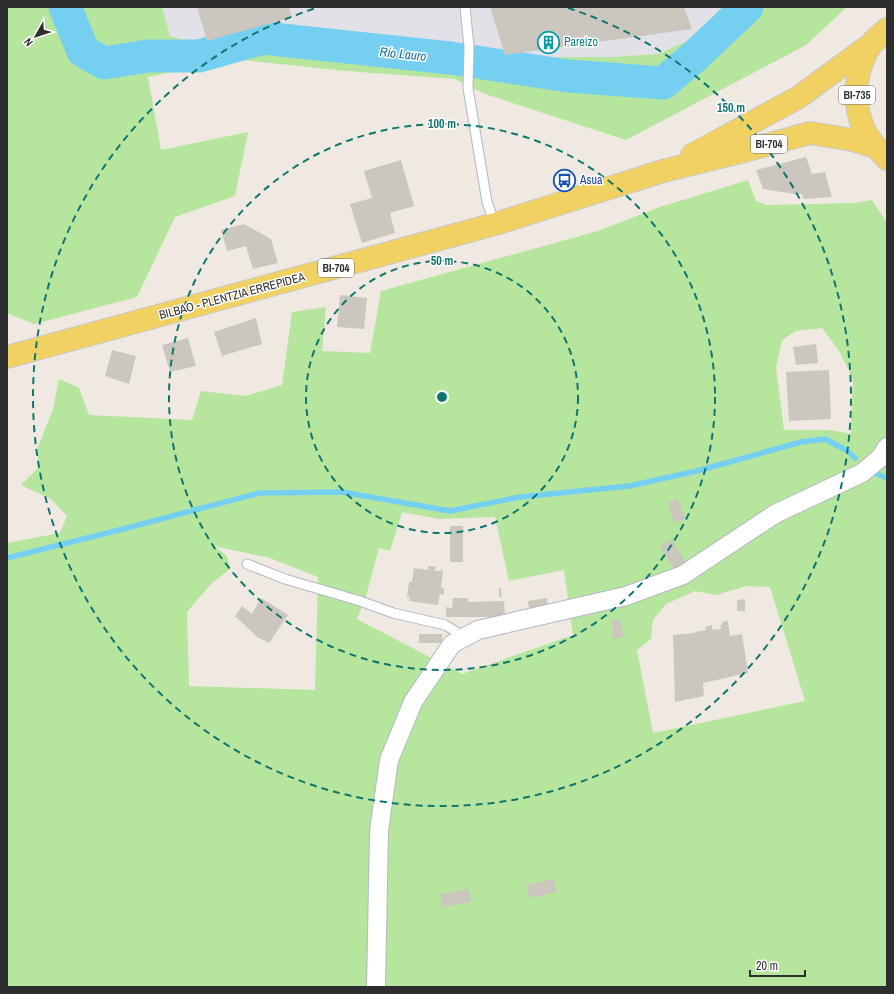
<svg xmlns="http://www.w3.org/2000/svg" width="894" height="994" font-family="'Archivo Narrow',sans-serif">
  <rect width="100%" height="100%" fill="#efe9e1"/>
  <path fill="#e3e1e8" d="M162 7H724L689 40 658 54 611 57H504L450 49 297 36 294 24 204 46 170 36Z"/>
  <path fill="#b6e59e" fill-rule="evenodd" d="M7 7H162L170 36 204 46 294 24 297 36 450 49 504 57H611L658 54 689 40 724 7H847L806 45 626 140 485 94 455 79 346 71 232 59 148 77 161 150 248 132 235 196 175 217 137 297 34 324 7 313Z
    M748 180 756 201 766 205 854 203 872 200 887 223V987H7V543L60 533 67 516 51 499 21 485 38 468V447L53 409 59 379 79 388 89 415 192 420 201 391 246 396 282 385 292 312 326 307 322 351 370 353 381 291 598 231 660 207ZM822 328 839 351 853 379 851 434 830 430H784L776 368 782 340 796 331ZM402 512 439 519 495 517 509 581 564 570 573 635 462 674 357 619 366 596 379 548 390 551ZM214 546 270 558 318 577 315 690 189 686 187 612 211 584 230 569 227 556ZM747 586 770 587 805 701 653 733 637 650 651 639 653 620 666 604 695 591 716 595Z"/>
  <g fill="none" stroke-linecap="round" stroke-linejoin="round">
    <path stroke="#75cff0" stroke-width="5.5" d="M874 473 887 478
      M7 558 123 529 259 493 342 492 450 511 520 497 629 486 697 471 801 442 825 439 846 450 855 458"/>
    <path stroke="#75cff0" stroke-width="33" d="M65 7 83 51 104 63 148 56H199L263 38 450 58 568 76 663 83 694 57 747 7"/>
  </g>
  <path fill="#cbc7bf" d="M197 7H289L292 17 207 41Z
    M490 7H684L692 29 505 55Z
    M806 157 812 174 825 172 832 197 804 199 802 194H794L763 189 756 170Z
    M401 160 414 206 390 213 395 233 362 243 350 204 372 198 364 171Z
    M244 224 271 239 278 263 253 269 246 246 227 251 221 230Z
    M340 295 367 298 364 329 337 327Z
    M256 318 262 344 222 356 214 332Z
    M188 338 196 366 170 372 162 345Z
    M816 344 818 363 796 365 793 347Z
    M112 350 136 356 129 384 105 376Z
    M829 370 831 419 789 421 786 372Z
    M677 499 686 519 675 523 667 503Z
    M450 526H463V562H450Z
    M672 539 685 562 674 569 660 546Z
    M428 566 436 567 435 571H441V569L443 570 441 588H444V595L440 594 438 605 409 601 410 597H407L409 582H412L414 568 421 569V567L422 569 428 570Z
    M499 588H501L502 597H499Z
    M261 598 288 615 269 643 257 637 235 616 242 606 252 614Z
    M453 598H468V602L504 601 505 617H446V607L452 608Z
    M547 598 548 607 529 609 528 601Z
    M745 599V611H737V600Z
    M612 620 621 621 623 637 613 639Z
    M728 621 730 636 742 634 748 673 703 683 704 696 675 702 673 635 695 633V632L706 630 705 627 712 625V630L721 629 720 625H722V622Z
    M419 634H442V643H419Z
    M554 879 557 892 529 898 526 885Z
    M469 889 471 902 442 907 440 894Z"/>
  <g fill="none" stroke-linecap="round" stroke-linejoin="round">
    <defs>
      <path id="lane" d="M465 7 469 47 468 88 487 202 495 224
        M247 564 285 579 360 601 393 613 445 625 465 637"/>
      <path id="street" d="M376 987 379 831 389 760 413 702 452 644 478 630 626 596 683 575 775 514 862 473 880 458 887 447"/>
      <path id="primary" d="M887 29C883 33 877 37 873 42 855 66 852 100 863 127 868 139 878 150 887 159
        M692 155 799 97 874 42
        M7 357 495 224 663 171 744 151 810 133 853 140 875 147"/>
    </defs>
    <use href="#lane" stroke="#b4b7c1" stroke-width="11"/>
    <use href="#street" stroke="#b4b7c1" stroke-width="20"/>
    <use href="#primary" stroke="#c9c9c9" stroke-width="24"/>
    <use href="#lane" stroke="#fff" stroke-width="9"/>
    <use href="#street" stroke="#fff" stroke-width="18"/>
    <use href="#primary" stroke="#f2d163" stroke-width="22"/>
  </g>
  <g fill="none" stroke="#0f766e" stroke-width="2" stroke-dasharray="7 5">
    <circle cx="442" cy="397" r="136"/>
    <circle cx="442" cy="397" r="273"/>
    <path d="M568 8A409 409 0 1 1 316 8"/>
  </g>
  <defs>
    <symbol id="building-ring" viewBox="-11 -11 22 22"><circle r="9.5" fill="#fff" stroke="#0f9aa8" stroke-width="1.5"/><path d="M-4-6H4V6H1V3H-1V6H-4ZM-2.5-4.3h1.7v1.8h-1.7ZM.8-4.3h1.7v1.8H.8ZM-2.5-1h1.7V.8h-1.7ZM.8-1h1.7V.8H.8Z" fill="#0f9aa8"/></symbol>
    <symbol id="bus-ring" viewBox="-11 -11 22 22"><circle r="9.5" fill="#fff" stroke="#1a4fb4" stroke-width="1.5"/><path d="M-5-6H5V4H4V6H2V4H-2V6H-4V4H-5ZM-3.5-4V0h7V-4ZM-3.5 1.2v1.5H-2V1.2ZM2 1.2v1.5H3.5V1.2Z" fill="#1a4fb4"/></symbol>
  </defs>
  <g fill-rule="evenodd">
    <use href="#building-ring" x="536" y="30" width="25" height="25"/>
    <use href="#bus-ring" x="552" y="168" width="25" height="25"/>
  </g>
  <g text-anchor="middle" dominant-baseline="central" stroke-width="3" stroke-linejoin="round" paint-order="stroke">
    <g fill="#fff" stroke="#6d6d6d" stroke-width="1">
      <rect x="839" y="86" width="36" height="18" rx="3"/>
      <rect x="751" y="135" width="36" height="18" rx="3"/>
      <rect x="318" y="259" width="36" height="18" rx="3"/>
    </g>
    <g font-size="11" font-weight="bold" fill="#2e2e2e">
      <text x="857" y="95">BI-735</text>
      <text x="769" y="144">BI-704</text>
      <text x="336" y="268">BI-704</text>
    </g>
    <g font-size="12" fill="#0d838f" stroke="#fff" text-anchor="start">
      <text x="564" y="42">Pareizo</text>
    </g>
    <g font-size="12" fill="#164399" stroke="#fff" text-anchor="start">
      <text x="580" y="180">Asua</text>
    </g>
    <g font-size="12" fill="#2e2e2e" stroke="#fff">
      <text transform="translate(232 296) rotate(-15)">BILBAO - PLENTZIA ERREPIDEA</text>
    </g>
    <g font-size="13" font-style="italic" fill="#0d6fa3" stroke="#fff">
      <text transform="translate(403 54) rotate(6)">Río Lauro</text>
    </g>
  </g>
  <circle cx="442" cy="397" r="6" fill="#0f766e" stroke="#fff" stroke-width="2"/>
  <g font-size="12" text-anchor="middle" font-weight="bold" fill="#0f766e" stroke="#fff" stroke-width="3" stroke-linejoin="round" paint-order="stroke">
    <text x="731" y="112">150 m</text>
    <text x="442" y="128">100 m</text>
    <text x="442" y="265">50 m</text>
  </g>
  <rect width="894" height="994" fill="none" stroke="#2e2e2e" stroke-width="16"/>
  <g transform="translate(36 36) rotate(231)" stroke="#ffffff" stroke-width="3" paint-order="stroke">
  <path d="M0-3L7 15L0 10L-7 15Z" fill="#2e2e2e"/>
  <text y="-6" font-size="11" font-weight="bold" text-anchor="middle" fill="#2e2e2e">N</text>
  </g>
  <path d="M750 970v6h55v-6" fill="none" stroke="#2e2e2e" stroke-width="2"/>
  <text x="756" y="970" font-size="12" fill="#2e2e2e" stroke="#ffffff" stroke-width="3" paint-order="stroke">20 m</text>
</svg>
